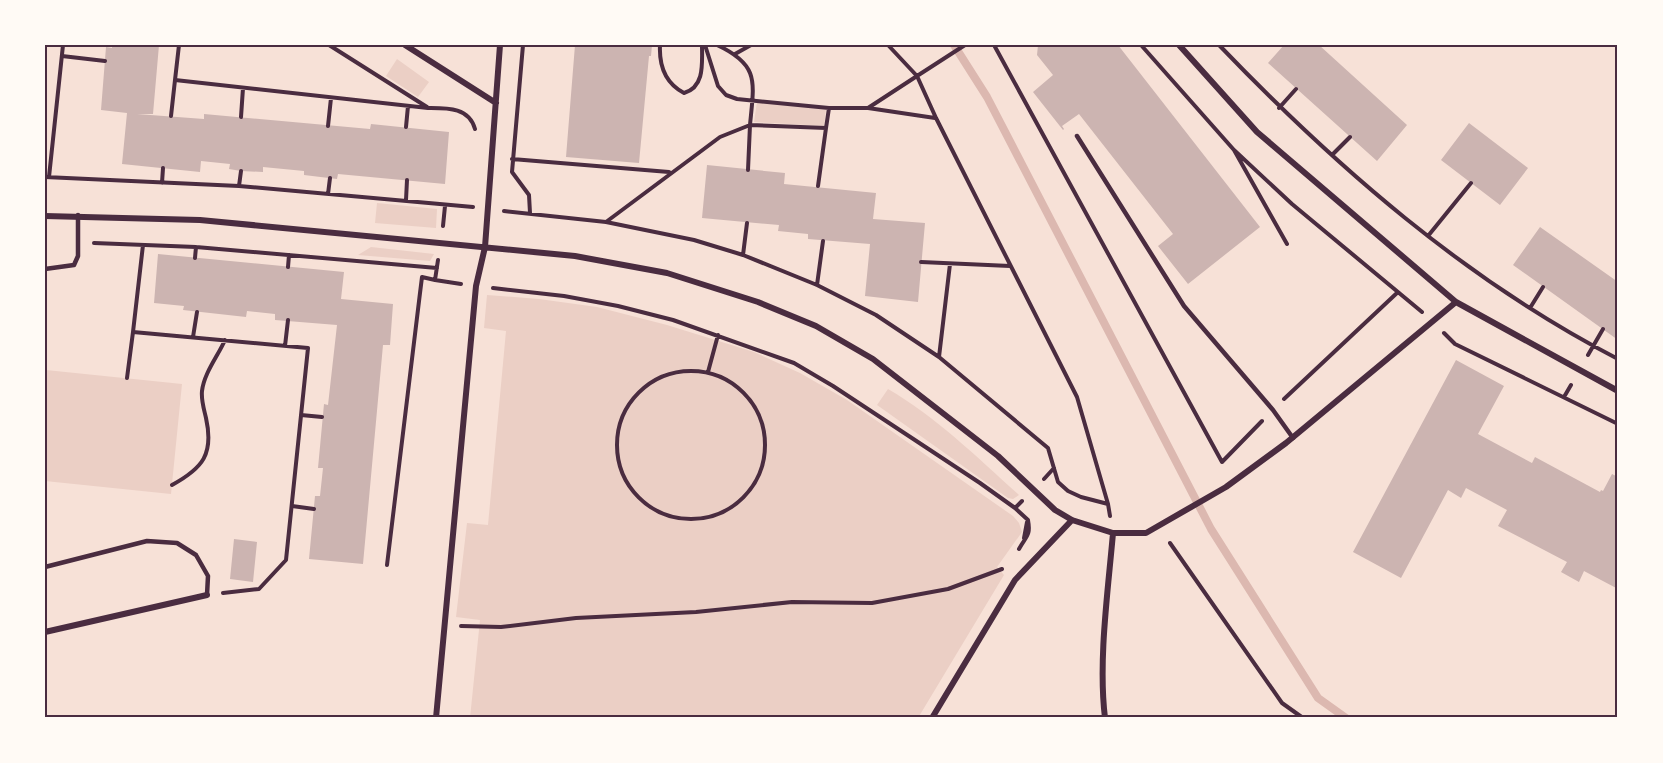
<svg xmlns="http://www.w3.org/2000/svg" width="1663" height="763" font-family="'Work Sans',sans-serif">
  <rect width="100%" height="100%" fill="#f7e1d7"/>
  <path fill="#ebcfc5" d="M397 59 429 82 418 97 386 76Z
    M757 102 826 109 824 126 754 122Z
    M377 203 437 209 436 228 375 223Z
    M371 247 434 254 430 261 358 255Z
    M487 295 539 299 597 307 667 325 754 352 800 373 847 400 1013 516 1019 523 1022 532 997 567 1004 575 918 718H470L480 620 456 617 467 523 488 525 506 331 484 328Z
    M46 370 182 384 171 494 45 481Z
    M888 389C936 417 977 457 1019 495L1013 499 1008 498 877 405Z"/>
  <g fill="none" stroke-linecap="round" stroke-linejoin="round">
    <path stroke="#dcb8b0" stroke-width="8" d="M954 45 987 97 1211 529 1318 698 1346 718"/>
  </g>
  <path fill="#ccb4b1" d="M112 45H159L153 114H137L204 119V114L370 129 371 124 449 132 445 184 338 174 337 179 304 175V171L263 167V172L241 171 229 169 230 164 201 161 200 172 122 164 127 113 101 110 106 47 112 48Z
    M575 45H652L651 56H649L639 163 566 157Z
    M1038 45H1118L1260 227 1188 284 1158 246 1173 234 1079 114 1062 126 1064 129 1063 130 1033 92 1053 75 1037 55Z
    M1284 45H1319L1407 125 1377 161 1268 63Z
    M1469 123 1528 168 1500 205 1441 160Z
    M707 165 785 173 784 184 876 193 873 219 925 223 918 302 865 296 870 244 808 239V234L778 231 779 225 702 218Z
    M1540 227 1618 282V340L1513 265Z
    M158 254 344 272 341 299 393 304 390 345H383L363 564 309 559 315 496H320L323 468H318L324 404 328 405 337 325 275 320V314L247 311 246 317 183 310 184 306 154 303Z
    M1456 360 1504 386 1478 434 1532 463 1535 457 1600 492 1601 490 1603 491 1612 474 1618 477V589L1584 571 1579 582 1561 572 1567 562 1498 526 1507 510 1466 488 1461 498 1448 490 1401 578 1353 552Z
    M234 539 257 542 253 582 230 579Z"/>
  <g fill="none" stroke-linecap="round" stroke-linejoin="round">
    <path stroke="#4a2c40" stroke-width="4" d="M179 45 175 80 428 108C447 108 469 107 475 129
      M329 45 427 107
      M523 45 512 172 529 195 530 213
      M660 45C659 65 665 83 684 93 705 87 702 63 702 45
      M705 45 718 86 726 95 737 99 829 108
      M965 45 917 76 936 118 1077 397 1108 504 1110 516
      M994 45 1222 462 1262 421
      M1141 45 1234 150 1287 244
      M1219 45C1336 167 1467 281 1618 359
      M735 54 751 45
      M62 56 105 61
      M868 108 917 76 888 45
      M1279 108 1296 89
      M171 116 175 80
      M241 117 243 88
      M328 126 331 98
      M406 127 408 106
      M1234 150 1292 204 1422 312
      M1332 155 1350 137
      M512 159 669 172
      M748 170 750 125 826 128 829 108H868L935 118
      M45 177 239 186 473 207
      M49 177 63 45
      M162 183 163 168
      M239 186 241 171
      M818 186 826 128
      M328 194 330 178
      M406 200 407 180
      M504 211 606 222 720 137 750 125C754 82 760 65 717 45
      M606 222 694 240 743 255 817 285 876 315 939 357 1048 448 1058 482 1068 491 1081 497 1108 504
      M443 226 445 206
      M1428 236 1471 183
      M94 243 196 247 437 268
      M143 245 133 332 308 348 286 560 259 589 223 593
      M743 255 747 223
      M195 258 196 247
      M921 262 1010 266
      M288 267 289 255
      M435 280 461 284
      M817 285 823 241
      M493 288 564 296 618 306 673 320 794 363 833 386 980 483 1015 508 1022 501
      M1530 308 1543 287
      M1444 333 1455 344 1618 424
      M193 337 197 312
      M285 346 288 320
      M1588 355 1603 329
      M939 357 950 264
      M617 445a74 74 0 1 1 148 0a74 74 0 1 1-148 0Z
      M708 372 718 335
      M127 378 133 332
      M1564 397 1571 385
      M1284 399 1398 292
      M301 415 322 417
      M1044 479 1054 468
      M172 485C203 468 214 454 206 418 204 409 201 400 202 391 204 373 218 356 225 340
      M292 506 314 509
      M1015 508 1028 520C1031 536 1026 536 1019 549
      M1024 538 1027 522
      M1170 543 1282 703 1303 718
      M387 565 420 293 422 277 435 280 438 260
      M461 626 501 627 576 618 696 612 792 602 872 603 948 589 1002 569"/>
    <path stroke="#4a2c40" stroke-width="4.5" d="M1077 136 1184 306 1273 410 1293 438
      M45 269 74 265 78 256V215
      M45 567 147 541 177 543 196 555 208 576 207 595"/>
    <path stroke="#4a2c40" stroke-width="6" d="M405 45 496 103
      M1179 45 1257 132 1456 302 1618 391
      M45 216 200 220 575 256 667 273 758 302 816 326 873 359 998 456 1055 510 1072 520 1113 533
      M45 632 207 595
      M436 718 476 286 485 247 500 45
      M932 718 1015 580 1072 520
      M1105 718C1098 661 1108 591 1113 533H1146L1226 487 1286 443 1456 302"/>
  </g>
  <rect width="1663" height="763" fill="none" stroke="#fffaf5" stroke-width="93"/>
  <rect x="46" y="46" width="1570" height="670" fill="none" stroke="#4a2c40" stroke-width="2"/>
</svg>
